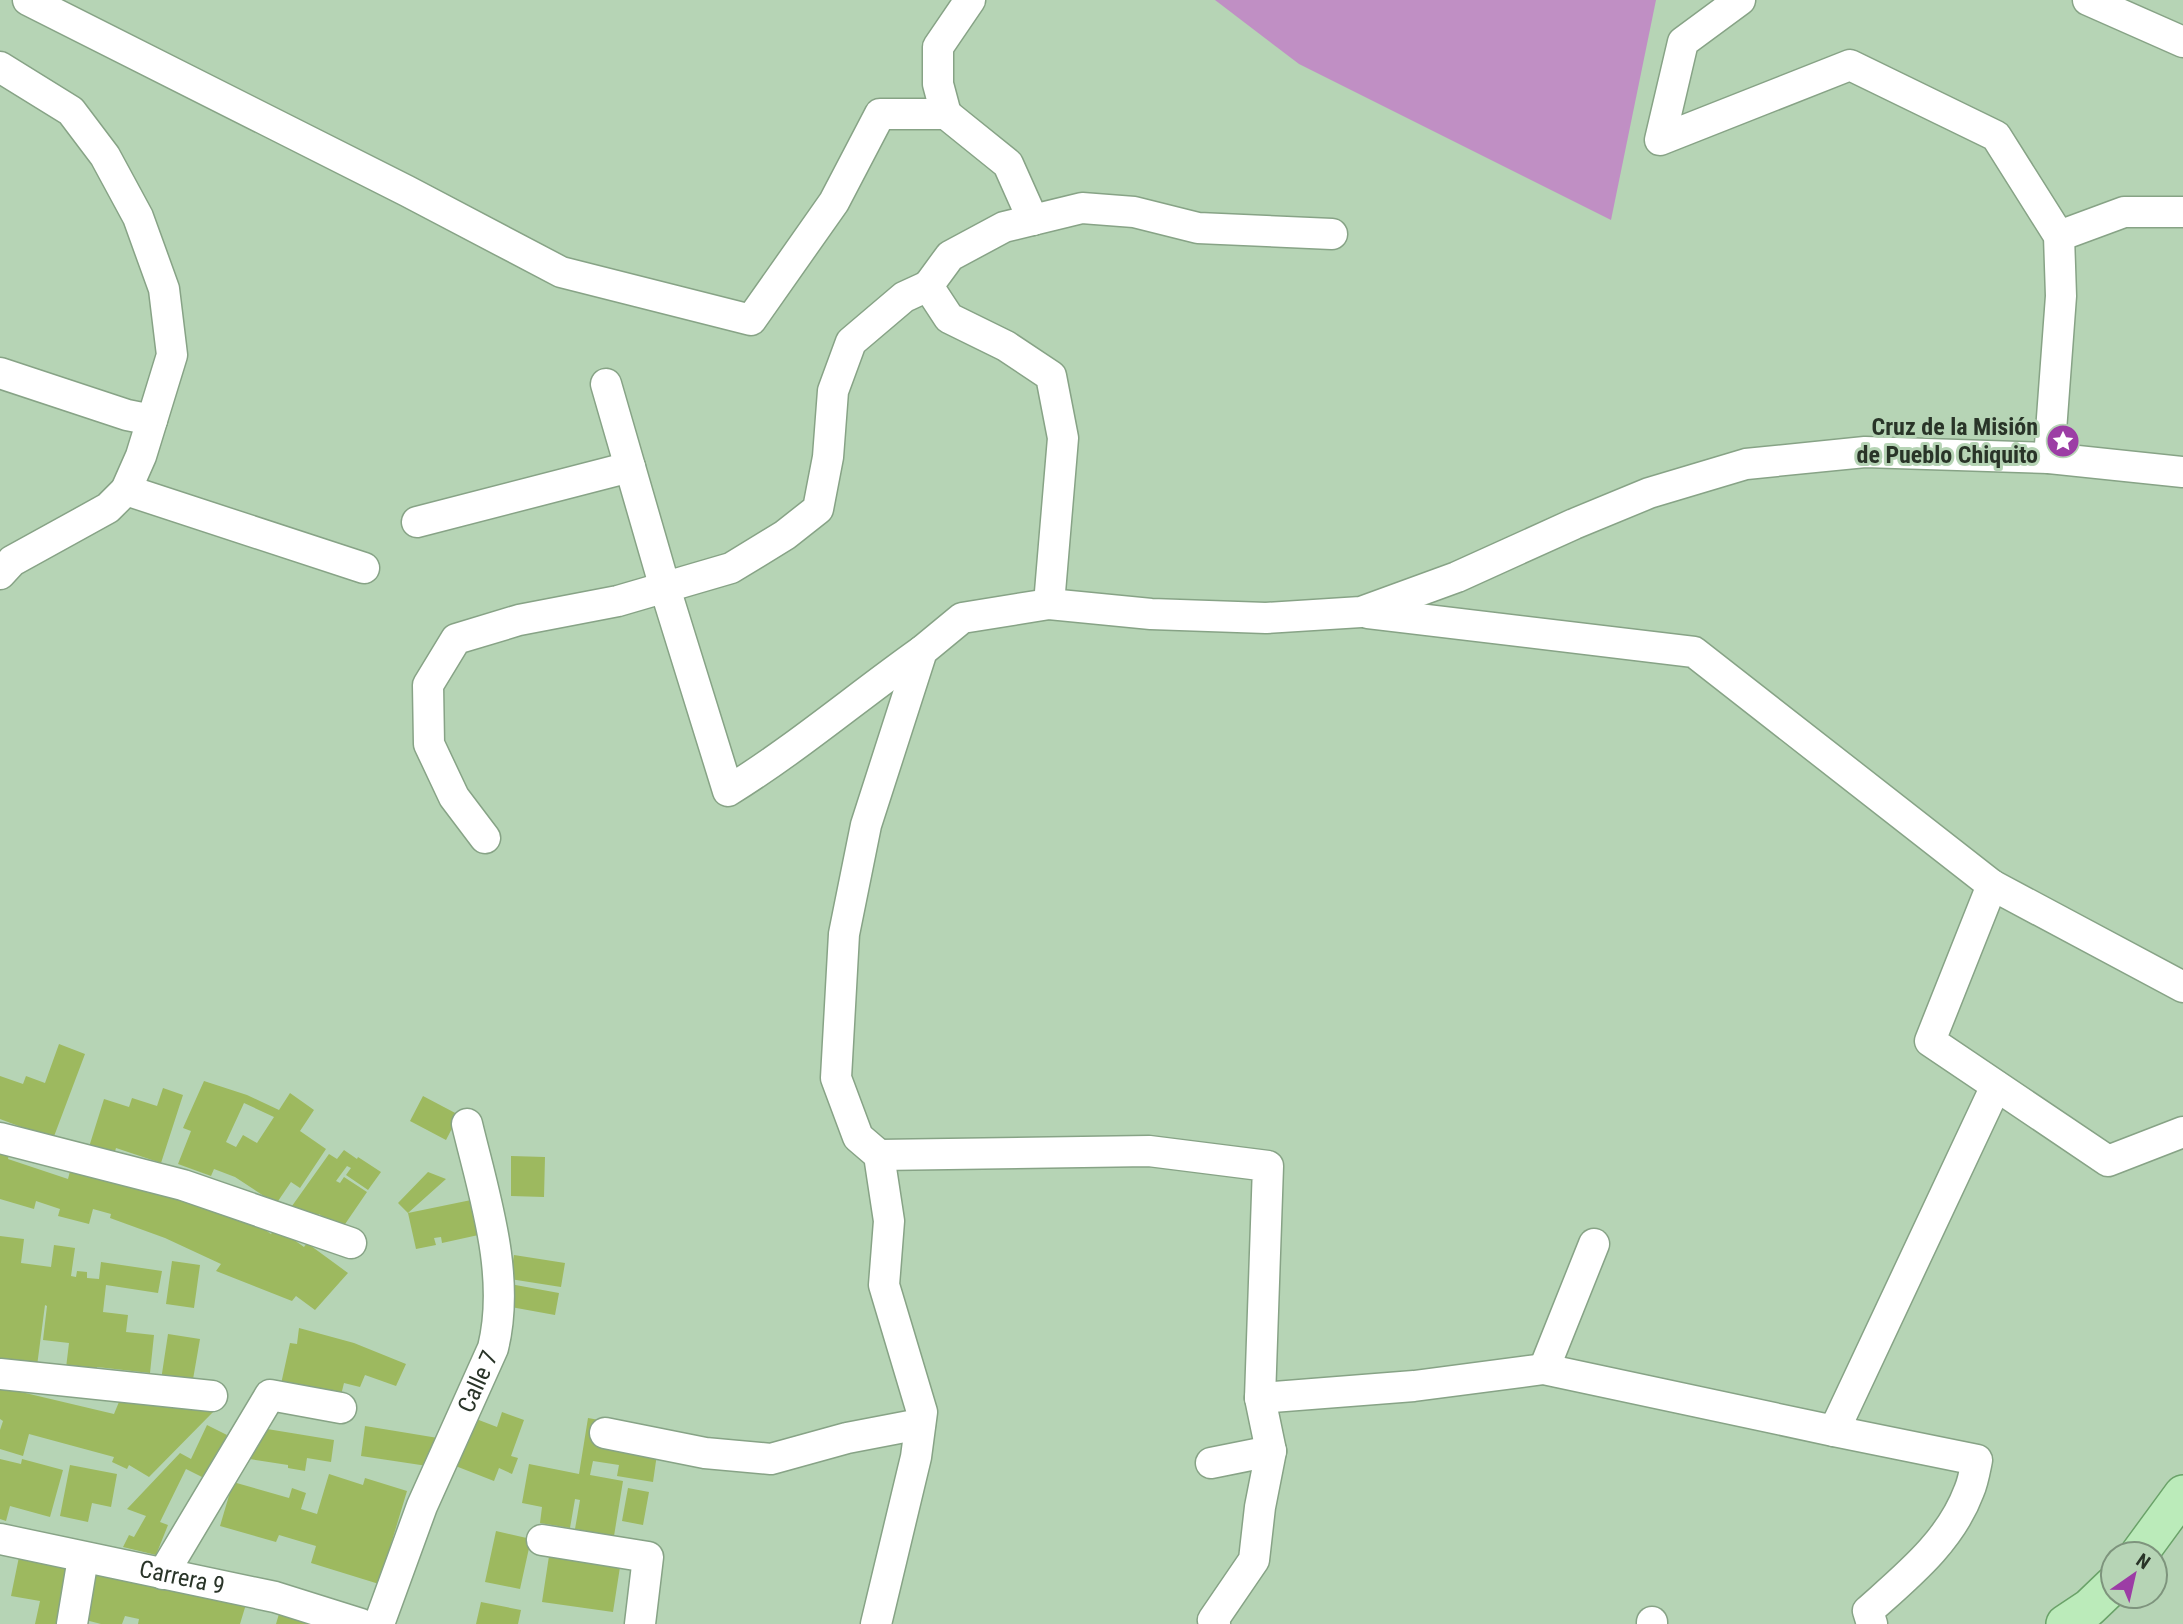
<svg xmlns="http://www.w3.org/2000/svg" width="2183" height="1624" font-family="'Roboto Condensed',sans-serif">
  <rect width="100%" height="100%" fill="#b6d4b5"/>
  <path fill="#c08fc4" d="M1215 0H1656L1611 220 1299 64Z"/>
  <path fill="#9db95f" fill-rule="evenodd" d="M59 1044 85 1054 53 1139 0 1119V1076L23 1084 26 1076 45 1083Z
    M204 1081 247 1095 279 1110 290 1093 314 1110 300 1131 326 1149 300 1188 291 1182 276 1204 235 1177 214 1169 211 1176 178 1164 191 1131 183 1128ZM244 1103 274 1117 257 1143 243 1135 236 1147 226 1142Z
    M163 1088 183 1095 161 1163 116 1148 114 1155 89 1147 104 1099 129 1107 132 1098 157 1106Z
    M423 1096 459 1115 446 1140 410 1121Z
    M344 1150 357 1159 358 1157 381 1172 368 1190 346 1175 351 1168 347 1166 336 1181 340 1183 344 1177 367 1192 341 1230 319 1214 316 1218 292 1206 329 1154 337 1159Z
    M0 1152 9 1155 8 1159 68 1179 71 1167 252 1221 271 1234 276 1227 304 1247 307 1243 348 1273 315 1310 296 1296 292 1301 216 1271 221 1264 165 1238 110 1218 111 1214 93 1209 89 1224 58 1216 60 1209 36 1201 34 1209 0 1199Z
    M511 1156 545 1157 544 1197 511 1196Z
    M428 1172 446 1179 408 1213 398 1203Z
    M476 1199 483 1234 442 1243 441 1237 434 1238 436 1245 416 1249 408 1213Z
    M0 1236 24 1239 21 1263 51 1267 54 1245 75 1248 71 1276 76 1277 77 1271 87 1272V1278L99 1279 101 1262 162 1271 158 1293 106 1285 103 1312 128 1315 126 1332 154 1335 150 1373 97 1367 96 1371 66 1368 69 1343 43 1340 47 1306 45 1305 37 1366 0 1361Z
    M514 1255 565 1263 561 1287 510 1279Z
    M172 1261 200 1265 194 1308 166 1304Z
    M510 1284 559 1293 555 1315 511 1307 514 1291H509Z
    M299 1328 354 1343 406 1364 396 1386 365 1375 360 1387 344 1383 340 1399 281 1384 290 1343 297 1344Z
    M168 1334 200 1339 192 1385 161 1380Z
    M0 1387 114 1414 121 1397 215 1410 149 1477 129 1465 127 1469 112 1462 114 1457 29 1434 23 1456 0 1449V1430L3 1421 0 1419Z
    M502 1412 524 1420 511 1456 518 1458 512 1474 499 1468 494 1481 453 1465 471 1417 497 1427Z
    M588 1418 599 1420 597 1432 658 1447 653 1482 617 1476 619 1465 593 1461 590 1475 623 1481 614 1536 575 1529 580 1500 575 1499 570 1528 540 1523 542 1507 522 1503 529 1464 579 1474Z
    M207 1425 227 1435 206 1479 186 1469 160 1522 168 1525 156 1555 123 1547 129 1535 134 1537 146 1516 127 1509 180 1453 191 1459Z
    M365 1426 438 1438 434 1467 361 1456Z
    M255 1427 334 1440 331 1462 307 1458 305 1471 288 1468V1465L250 1459Z
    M0 1459 21 1464 22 1459 63 1470 50 1517 10 1506 6 1521 0 1519Z
    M70 1465 117 1474 111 1507 92 1503 88 1522 60 1516Z
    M329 1474 363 1485 365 1478 407 1491 379 1584 311 1563 316 1546 279 1535 276 1542 220 1526 233 1482 289 1498 292 1488 306 1493 301 1509 317 1514Z
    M628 1488 649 1492 643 1525 622 1521Z
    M496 1531 531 1539 520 1589 485 1582Z
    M20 1552 80 1567 68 1624H35L40 1601 11 1596Z
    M549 1556 620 1567 613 1612 542 1602Z
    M92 1570 247 1601 240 1624H138L139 1619 125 1616 122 1624H101L78 1618Z
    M481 1602 521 1610 518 1624H476Z
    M281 1607 333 1624H276Z"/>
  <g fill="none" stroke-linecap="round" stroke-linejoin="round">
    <defs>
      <g id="minor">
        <path d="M28 0 407 191 561 272 751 320 834 202 880 114H946L1008 164 1033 220"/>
        <path d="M1740 0 1683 42 1660 140 1850 65 1996 136 2059 236 2061 296 2049 458"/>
        <path d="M2088 0 2183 42"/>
        <path d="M0 67 71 111 105 156 138 217 164 289 172 355 141 456 126 490 108 508 12 561 0 574"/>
        <path d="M946 114 938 84V47L970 0"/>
        <path d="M2059 236 2124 212H2183"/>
        <path d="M0 373 127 415 152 420"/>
        <path d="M606 384 665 588 728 791C796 749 857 697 922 651"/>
        <path d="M126 490 364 568"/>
        <path d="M417 522 630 467"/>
        <path d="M1049 604 1063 438 1051 376 1006 346 949 318 928 286 950 256 1004 227 1082 208 1134 212 1198 228 1332 234"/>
        <path d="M1368 613 1694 652 1992 885 2183 987"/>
        <path d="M485 838 454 797 429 744 428 685 456 639 519 620 618 601 731 568 785 535 818 509 828 457 833 391 851 342 904 297 928 286"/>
        <path d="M1992 885 1930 1041 2108 1161 2183 1132"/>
        <path d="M0 1138 183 1185 351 1243"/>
        <path d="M879 1155 1149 1151 1268 1166 1260 1398 1271 1451 1260 1507 1254 1560 1213 1620 1215 1624"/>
        <path d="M1544 1369 1594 1244"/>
        <path d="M0 1374 212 1396"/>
        <path d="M1260 1398 1414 1386 1544 1369 1834 1431 1996 1086"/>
        <path d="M1834 1431 1977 1460C1975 1470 1973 1482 1969 1491 1950 1542 1907 1576 1868 1611L1872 1624"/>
        <path d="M605 1433 705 1453 771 1459 847 1438 920 1424"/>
        <path d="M1211 1463 1271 1451"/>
        <path id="s1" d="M0 1539 275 1597 361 1624"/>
        <path d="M542 1540 648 1557 640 1624"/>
        <path d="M163 1574 270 1395 341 1408"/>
        <path d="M1652 1622V1624"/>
        <path d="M72 1624 83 1558"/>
        <path id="s2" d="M379 1624 422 1506 493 1348C511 1275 484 1195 467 1124"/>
        <path d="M876 1624 916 1457 922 1412 884 1285 889 1221 879 1155 858 1137 836 1078 844 934 866 825 922 651 962 618 1049 604 1151 614 1266 618 1361 612 1457 577 1574 524 1649 493 1746 464 1865 452 2049 458 2183 472"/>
      </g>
      <path id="major" d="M2139 1554 2183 1494
        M2065 1624 2089 1608 2113 1585"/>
    </defs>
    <use href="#minor" stroke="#87a386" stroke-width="33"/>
    <use href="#major" stroke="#6aa269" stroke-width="40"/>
    <use href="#minor" stroke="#fff" stroke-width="30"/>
    <use href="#major" stroke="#bbebba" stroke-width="37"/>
  </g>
  <defs>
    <symbol id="sight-disc" viewBox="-11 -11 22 22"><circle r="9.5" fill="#9c3da5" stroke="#b6d4b5"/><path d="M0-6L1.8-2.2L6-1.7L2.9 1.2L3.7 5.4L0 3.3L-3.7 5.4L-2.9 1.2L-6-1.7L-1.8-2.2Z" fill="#fff"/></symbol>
  </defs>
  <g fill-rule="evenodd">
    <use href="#sight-disc" x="2044" y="422" width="38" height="38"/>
  </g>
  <g text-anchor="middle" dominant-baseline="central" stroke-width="6" stroke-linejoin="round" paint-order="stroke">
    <g font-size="24" font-weight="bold" fill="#293428" stroke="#b6d4b5" text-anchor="end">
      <text x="2038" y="427">Cruz de la Misión<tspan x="2038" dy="28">de Pueblo Chiquito</tspan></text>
    </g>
    <g font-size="24" fill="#293428" stroke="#b6d4b5">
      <text stroke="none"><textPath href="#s2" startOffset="262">Calle 7</textPath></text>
      <text stroke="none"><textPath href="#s1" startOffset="186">Carrera 9</textPath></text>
    </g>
  </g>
  <g transform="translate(2134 1575) rotate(34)"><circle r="33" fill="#b6d4b5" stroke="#7e947d" stroke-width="2"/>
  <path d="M0-5L12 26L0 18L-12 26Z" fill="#9c3da5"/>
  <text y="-10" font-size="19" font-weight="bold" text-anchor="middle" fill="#293428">N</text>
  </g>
</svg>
